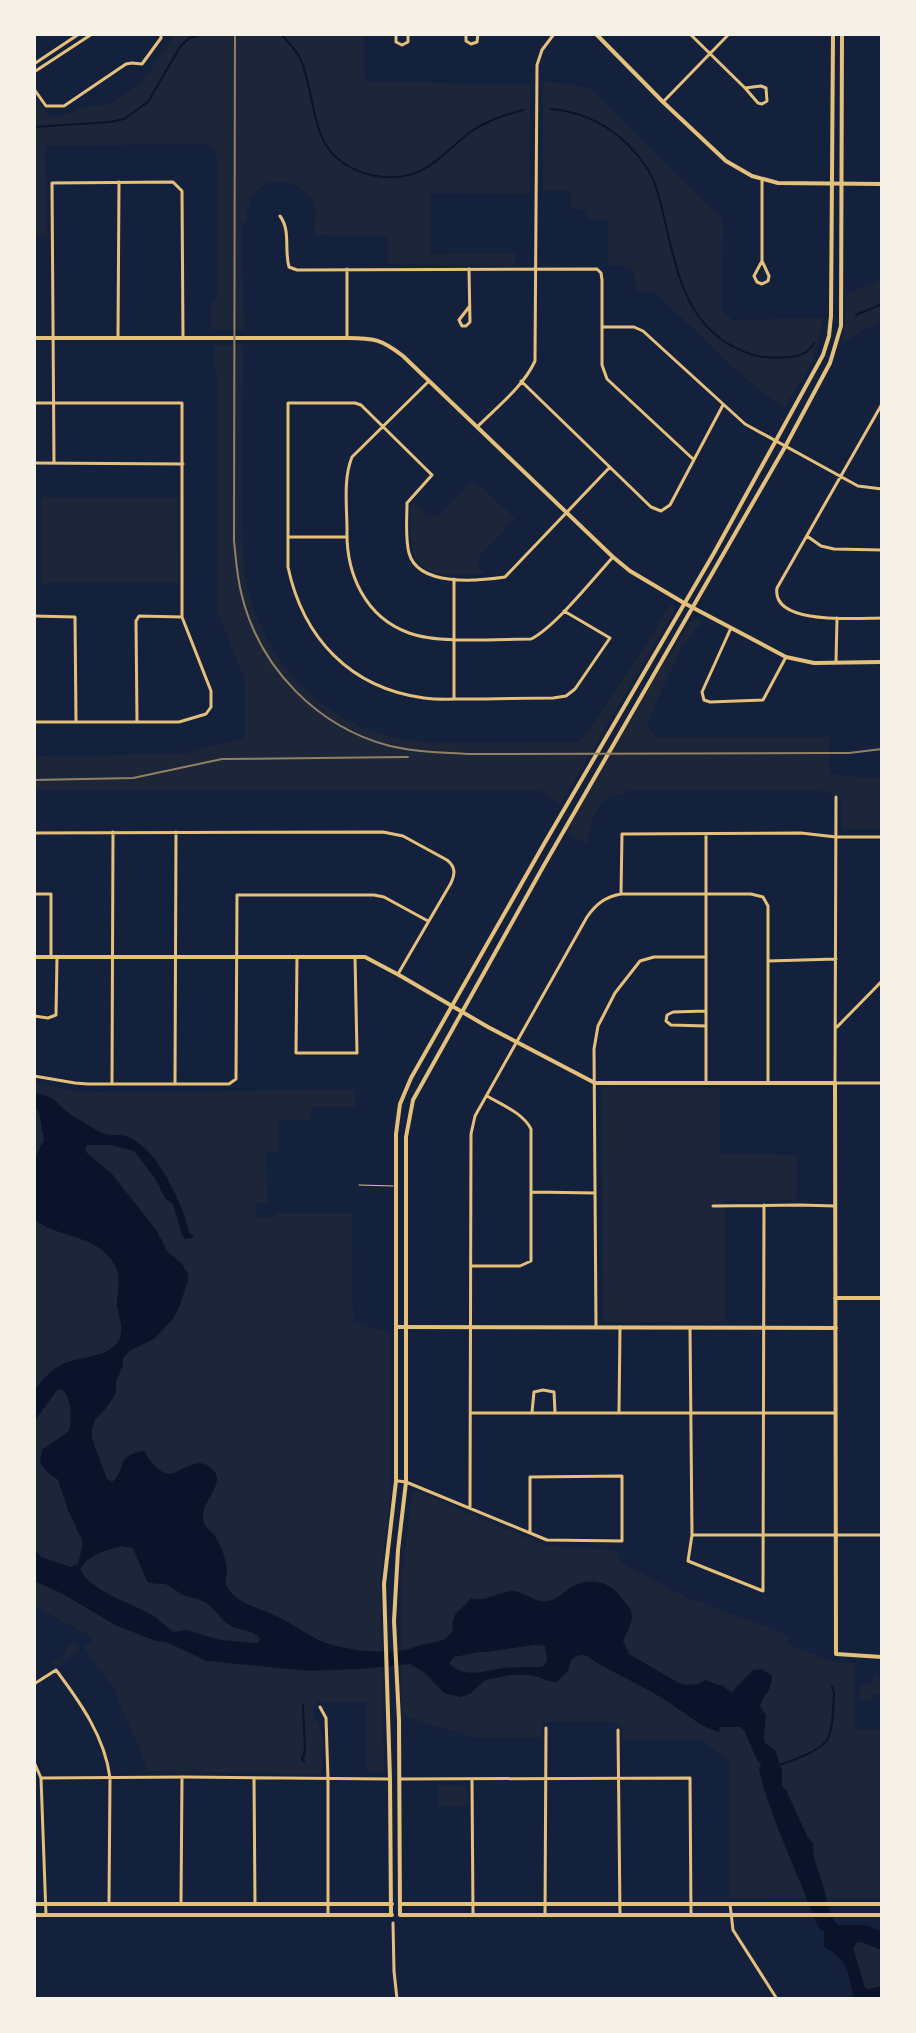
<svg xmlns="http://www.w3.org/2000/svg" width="916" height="2033" font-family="Overpass,sans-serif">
  <rect width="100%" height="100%" fill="#14213d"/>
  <path fill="#1d2539" d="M175 34H364L365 78 369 82 530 84 529 194 431 193V254L515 253V265L388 264V236L314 235C314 227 317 212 314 203 312 196 302 189 296 186 265 173 248 191 246 222L241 224 244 330H211V305L217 297 218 161 215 152 208 144 45 146 47 236H34V94L49 117 70 114 79 108 111 104 143 81Z
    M543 82 573 84 591 89 723 220 721 309 732 320 823 318 812 362 784 408 745 378 654 292 637 291 634 271 630 267 608 265V220L588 219 587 210 571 209V191H543Z
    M882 279V321L865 329 843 344 847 294Z
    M214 345H243C243 402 240 459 242 516 243 538 242 561 246 583 263 659 317 719 394 737 424 744 454 743 485 743 516 742 546 742 577 742L585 735 640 654 671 604 674 606 675 610 663 630 560 805 542 791 34 790V756L184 754 240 739 245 736V681L217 609V373L214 370Z
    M473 480 515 518 479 556V566L485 574C461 574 421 582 413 551 409 538 411 520 411 506L414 502 428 517 439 515Z
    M42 497 177 498 178 583H42Z
    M694 618 702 621 679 652 647 724 656 737H829V774L882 779V829H842L841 797 822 791 632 790 604 800 593 817 586 844 566 831 643 695Z
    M34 1083 81 1092 355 1090V1107H312L311 1120H279V1152H266L267 1203H256V1217H276L278 1213H352L353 1321 391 1334V1488L380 1578 384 1773 367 1772 366 1702H329L317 1701C307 1715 317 1719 321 1732 325 1744 322 1761 322 1774L149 1771 114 1690 84 1647 94 1640V1638L34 1606Z
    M602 1087 720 1088V1154L797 1155V1197L794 1200 725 1201V1322H603Z
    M417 1491 546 1546 616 1550 621 1563 689 1598 788 1635 787 1644 834 1662 855 1663V1729H882V1897L730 1899V1762L702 1740 623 1741V1727L612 1722H542L541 1738H476L403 1716 401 1680V1582L412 1495Z
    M70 1643 79 1644 77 1652 60 1665 53 1666 50 1662 61 1659Z
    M879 1676 882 1694 872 1695V1701L859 1700 860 1684H870L874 1677Z
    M439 1785 466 1786 467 1806H439Z
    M861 1942 882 1950V1986L869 1989H865L853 1948 855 1943Z"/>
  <path fill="#0b132b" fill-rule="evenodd" d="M34 1093C59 1096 57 1107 76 1118 85 1122 94 1130 103 1133 111 1137 120 1133 128 1137 156 1149 171 1185 183 1211 186 1219 186 1227 191 1235H194L193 1238 185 1239 182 1235 173 1204 166 1199 154 1177 134 1151 111 1145H87L85 1149 87 1153 112 1174 157 1231 167 1251 181 1263 188 1274V1280L180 1305 173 1319 154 1339 129 1351 123 1358V1365L116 1381V1393L106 1408 95 1420 92 1429V1439L107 1479 112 1482C127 1469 115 1455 144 1451 149 1459 156 1470 165 1473 177 1479 197 1450 214 1471 224 1483 206 1498 204 1510 201 1527 207 1526 215 1536 218 1540 221 1548 223 1552 224 1558 227 1564 227 1570 227 1576 224 1581 227 1587 239 1606 260 1607 278 1617 293 1624 306 1634 321 1641 341 1650 383 1654 405 1650 411 1649 416 1646 422 1645 435 1641 446 1643 453 1630 450 1610 464 1611 470 1598 485 1603 497 1592 512 1591 525 1591 535 1604 548 1601 560 1599 568 1586 581 1583 599 1578 614 1586 624 1601 628 1606 632 1610 632 1617 631 1625 626 1634 623 1641L629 1654 679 1683 685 1685 698 1684 705 1680 718 1685 724 1686 727 1690 732 1692 753 1670 762 1669 772 1676C771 1694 763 1694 760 1706L766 1715 764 1738 765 1743 775 1750 782 1771V1786L786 1790 808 1838 813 1843C813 1860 817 1867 822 1882 827 1896 826 1913 838 1925H865L882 1932V1950L861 1942 856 1943 853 1948 865 1988 869 1989 882 1986V1999H854C848 1973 849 1960 824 1947V1931L820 1930 817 1924 777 1826 764 1789 759 1770 761 1765C752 1754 750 1738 741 1727H720L719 1732C697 1726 680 1708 660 1697 639 1684 616 1674 594 1661 587 1655 579 1651 571 1661 569 1664 569 1670 566 1673 564 1676 558 1680 556 1682L548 1681 539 1677 529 1675H510L485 1680 470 1694 461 1697 444 1693 425 1673 410 1664 359 1669 309 1671 207 1661 166 1642 156 1641 115 1625 63 1594 34 1581V1548L41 1557 71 1567 78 1564 83 1544 81 1538 68 1510 58 1480 46 1471 40 1462 42 1450 69 1431C72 1418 72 1398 62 1389L57 1390 34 1422V1391C42 1381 49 1371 61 1365 79 1355 120 1359 121 1331 122 1320 116 1310 117 1300 119 1280 122 1269 106 1254 87 1234 55 1237 34 1219V1160L44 1140 39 1112 34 1105ZM121 1546 133 1548 147 1581C154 1585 158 1583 165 1584 172 1586 176 1591 181 1594 189 1598 198 1598 205 1602 214 1606 220 1621 233 1627 243 1631 254 1630 260 1639L259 1642 256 1643 220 1640 187 1630 173 1632C166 1627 161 1621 154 1616 132 1603 91 1592 80 1569 88 1555 107 1550 121 1546ZM535 1645 545 1646 547 1660 544 1666 538 1667C527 1667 516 1667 505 1668 485 1670 465 1680 449 1663L454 1657 480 1652H486Z"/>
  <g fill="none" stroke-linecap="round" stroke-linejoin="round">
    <path stroke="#0b132b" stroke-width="2" d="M281 34C288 42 295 49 300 58 311 82 311 111 321 135 335 173 390 188 424 169 442 159 456 142 472 131 488 120 505 115 523 110
      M551 109C590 112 625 134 646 167 656 181 659 197 663 213 674 259 682 314 725 342 737 349 750 356 764 357 777 358 796 359 806 352 810 350 812 346 814 343
      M34 127 110 122 124 119 148 102 180 47 189 38 204 34
      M856 315 882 304
      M303 1705 305 1752 302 1759 304 1761
      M777 1766C790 1761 823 1751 828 1738 834 1725 833 1706 834 1692L832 1687"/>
    <path stroke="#e5c07b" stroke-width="1" d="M359 1185 393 1186"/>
    <path stroke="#e5c07b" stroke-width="3" d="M396 34V42L402 45 408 42V34
      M466 34V41L471 44 477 42 478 34
      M690 34 745 88 758 103 762 104 767 101 766 88 761 86 745 88
      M34 64 79 34
      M34 72 92 34
      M34 89 46 106H64L126 64 132 63 142 64 161 38V34
      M663 102 729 34
      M280 216C291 231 284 249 289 267L297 270 597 269 601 273 602 280V365L607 379 693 459
      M762 261 769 276 768 281 762 284 757 282 754 276 762 261V180
      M469 307 459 320 462 326H466L470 322 469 269
      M603 327H634L643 331 745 424 858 486 882 489
      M118 337 119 182
      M347 338V269
      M521 381 651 507 661 511 670 505 723 405
      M428 382 352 457C343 479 347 507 347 530 346 574 365 617 409 633 438 644 498 639 531 639 555 627 593 579 613 557
      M34 403H182V617L211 691V707L206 714 179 722H34
      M882 404 777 588C771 626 859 618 882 618
      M477 427C497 407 523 387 535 361L537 65 542 50 554 34
      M34 463 183 464
      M54 463 52 183 173 182 182 191 183 337
      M807 536 821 546 834 549 882 550
      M288 537H347
      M454 579V699
      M564 611 610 638 575 689 566 696 553 698C524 698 496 699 467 699 453 699 438 700 424 698 350 688 303 638 288 567V403H355L361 405 432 475 407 503C407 519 405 538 409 553 418 587 478 581 505 577L610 467
      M34 616 75 617 76 721
      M731 628 702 692 704 700 710 702 763 700 786 657
      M836 662 837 618
      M137 721 136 621 139 616 182 617
      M836 797 835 1083H882
      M34 833 383 832 403 836 447 860C456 867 455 874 451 883L398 974
      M34 894H51V957
      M621 894 622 834 801 833 836 837H882
      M297 957 296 1053H357L355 957
      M768 961 836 959
      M34 1016 48 1018 56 1015 57 957
      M706 1026 671 1025 666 1021 667 1015 673 1012 706 1011
      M837 1027 882 981
      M34 1076 75 1083 88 1084H229L236 1079 237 895H374L384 897 428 921
      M706 1082V834
      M112 1083 113 832
      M175 1084 176 832
      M532 1192 595 1193
      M713 1206 800 1205 835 1206
      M472 1266H520L531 1261V1129C523 1113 502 1105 487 1096
      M596 1327 594 1049 598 1026 615 993 640 961 654 957H706
      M690 1328 692 1535 688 1561 763 1591 764 1205
      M532 1412 534 1392 543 1390 554 1392 555 1412
      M619 1412 620 1327
      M472 1413H835
      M398 1481 406 1482 547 1540 622 1541V1476L530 1477V1533
      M470 1508 471 1134 475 1116 587 917C596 904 605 897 621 894H751L763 897 768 906V1082
      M692 1535H882
      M34 1684 56 1670C80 1702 105 1737 110 1778L109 1904
      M320 1707 326 1718 328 1779V1913
      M618 1730 620 1914
      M34 1762 41 1778 46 1915
      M41 1778 187 1777 389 1779
      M254 1778 255 1904
      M400 1779 690 1778 691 1915
      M472 1780 473 1914
      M181 1904 182 1777
      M730 1904 733 1930 777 1999
      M545 1915 546 1728
      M393 1923 394 1971 397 1999"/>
    <path stroke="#e5c07b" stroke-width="4" d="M596 34 663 102 726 161 752 176 778 183 882 184
      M34 338H347C374 338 381 339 403 356L613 557 630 571 684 603
      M34 957H365L399 975 488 1027 595 1083H835L836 1654 882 1657
      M835 1298H882
      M396 1327 836 1328"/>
    <path stroke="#e5c07b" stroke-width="4" d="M684 603 786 657 814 663 882 662
      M34 1904H392
      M400 1904H882
      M34 1915H392
      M391 1915 390 1779 384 1584 396 1481V1134L400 1104 411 1078 544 844 714 553 823 355 829 336 831 316 833 34
      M400 1915 399 1720 394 1621 398 1550 406 1482V1137L413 1100 543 867 785 447 830 363 841 326 842 34
      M400 1915H882"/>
    <path stroke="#918062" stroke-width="2" d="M235 34 234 541C236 559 237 578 242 596 260 668 317 727 390 746 416 752 443 753 469 754L822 753H849L882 749
      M34 780 133 778 222 759 408 757"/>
  </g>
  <rect width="916" height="2033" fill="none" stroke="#f6f1e7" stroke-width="72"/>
</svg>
